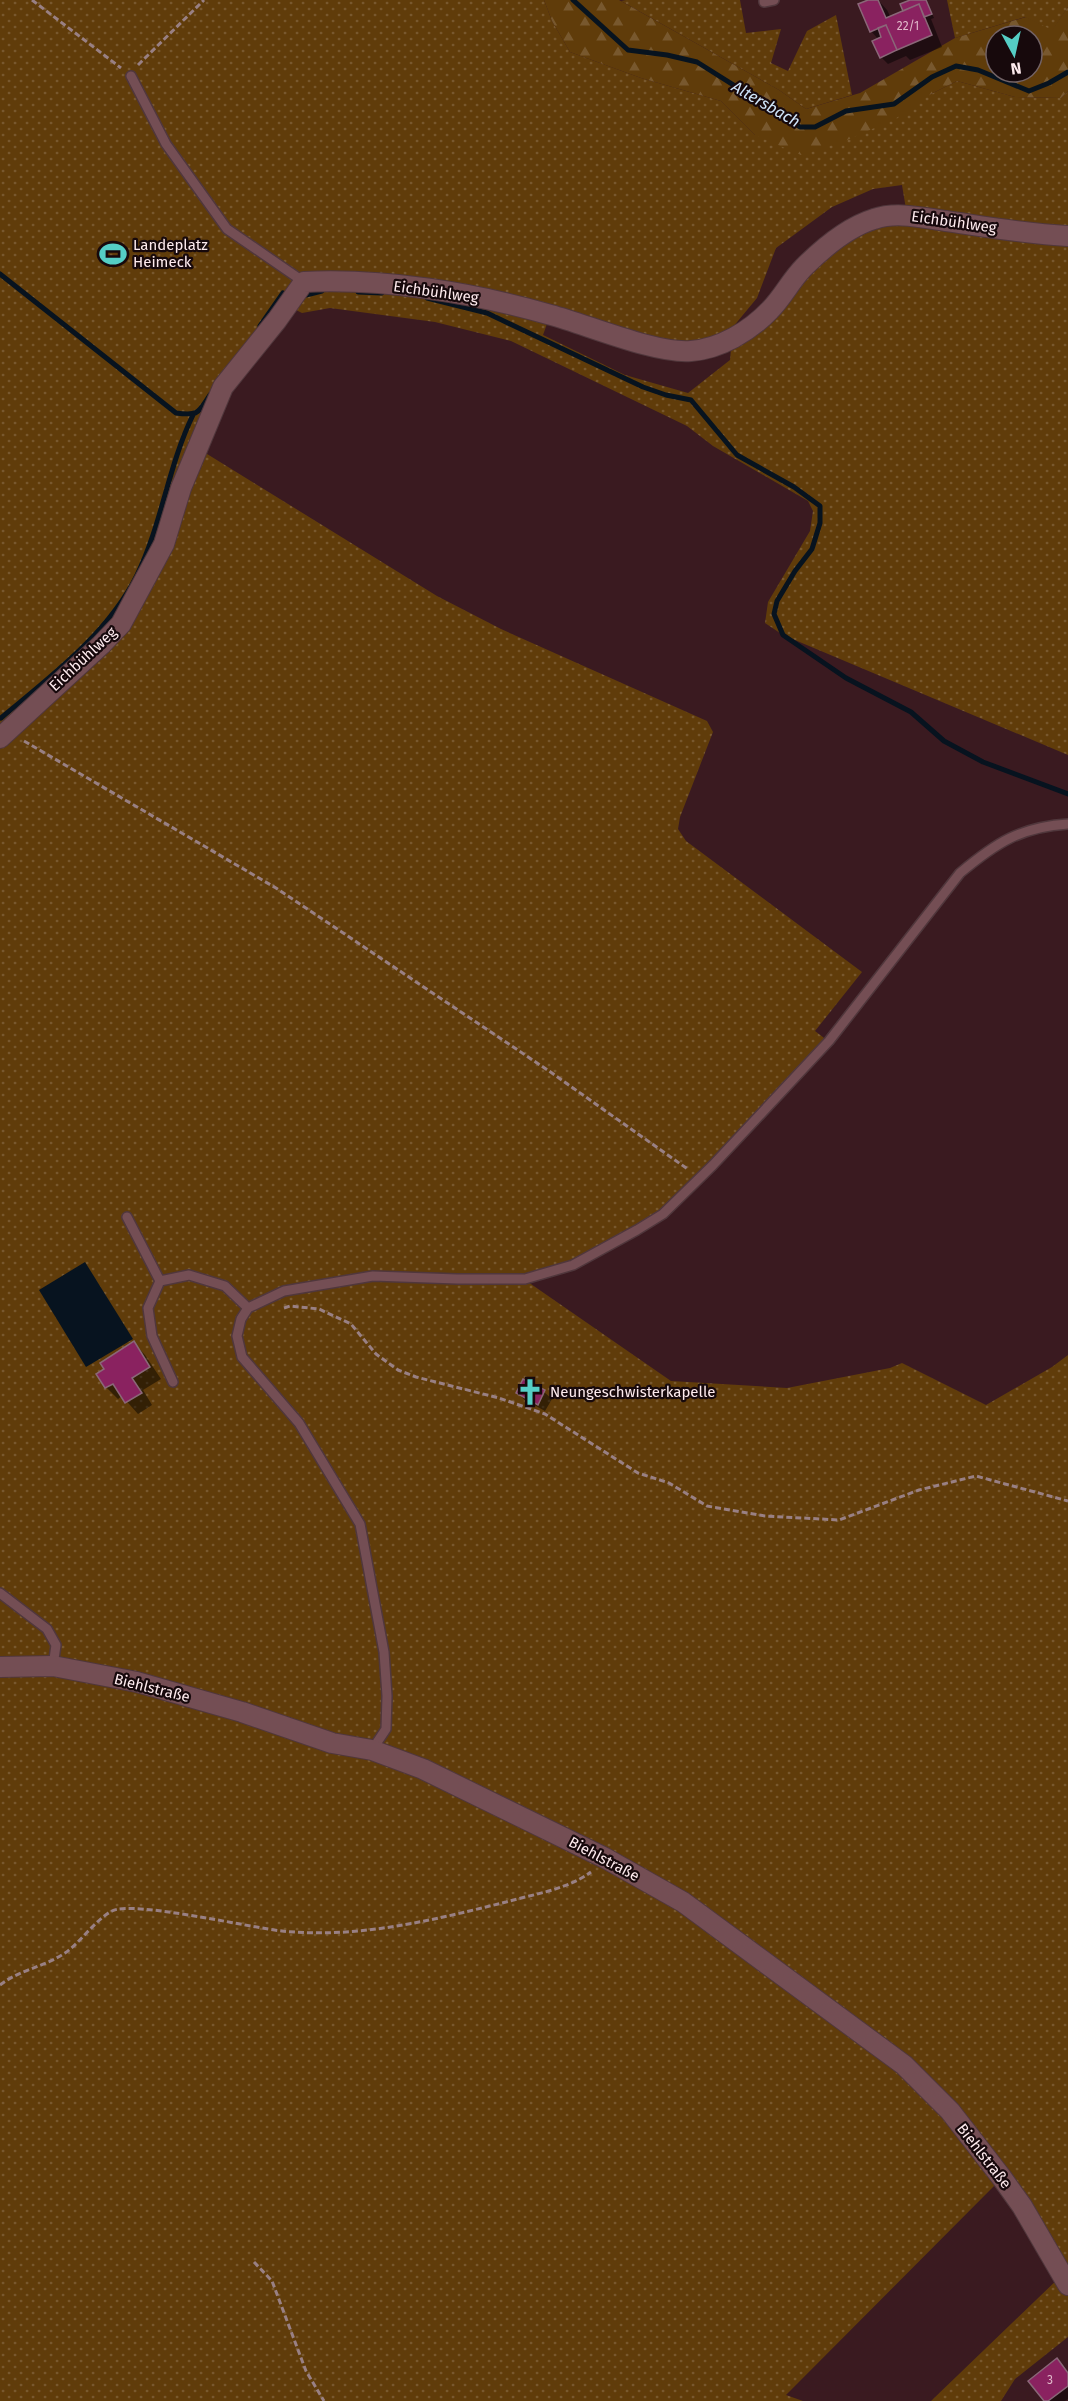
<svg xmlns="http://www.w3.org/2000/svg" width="1068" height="2401" font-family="'Fira Sans',sans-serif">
  <defs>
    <pattern id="grass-dots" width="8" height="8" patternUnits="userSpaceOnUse" patternTransform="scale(1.5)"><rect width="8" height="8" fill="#603c0a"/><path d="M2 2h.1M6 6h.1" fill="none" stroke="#78582e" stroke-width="1.8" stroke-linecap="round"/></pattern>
    <pattern id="forest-firs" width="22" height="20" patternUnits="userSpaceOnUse" patternTransform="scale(1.5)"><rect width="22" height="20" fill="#603c0a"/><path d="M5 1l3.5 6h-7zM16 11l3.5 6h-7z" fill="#78582e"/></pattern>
  </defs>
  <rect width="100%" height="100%" fill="#3a1a20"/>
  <path fill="url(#grass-dots)" fill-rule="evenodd" d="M0 0H544L552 21 570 52 641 78 721 101 755 135 931 94 957 81 1015 97 1061 98 1068 91V755L783 635 765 623 768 602 810 531 813 511 808 501 713 446 687 426 511 341 435 322 330 308 302 313 290 307 225 388 199 449 437 596 501 629 707 721 713 732 680 817 678 829 686 841 862 972 815 1031 828 1041 661 1212 571 1262 522 1274 373 1272 283 1289 249 1302 228 1284 250 1312 285 1294 373 1279 456 1284 528 1282 671 1381 787 1388 890 1368 902 1363 986 1405 1052 1367 1068 1355V2337L1015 2379 1001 2401H931L1062 2275 1002 2178 786 2395 803 2401H0V1674L49 1673 136 1688 373 1757 388 1729 390 1696 363 1523 297 1424 358 1525 381 1652 384 1696 383 1729 372 1750 134 1675 0 1660V743L14 731 0 724ZM902 185 906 209 796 264 769 300 728 333 757 298 776 248 832 207 873 189ZM548 321 714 353 731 349 730 360 688 393 625 375 543 335Z
    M626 0H740L746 33 781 29 771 63 788 71 807 31 836 15 852 95 806 109 779 90 621 1Z
    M947 0H1068V7L1052 31 1025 17 955 38Z"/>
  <path fill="url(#forest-firs)" fill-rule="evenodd" d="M544 0H619L779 90 806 109 860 93 955 38 1026 17 1052 30 1068 7V91L1061 98 1015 97 957 81 931 94 895 119 847 140 801 155 755 135 721 101 641 78 570 52 552 21ZM996 36H1032V72H996Z"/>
  <path fill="#07131f" d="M85 1262 133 1339 86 1367 39 1290Z"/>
  <path fill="#0007" d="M871 0H878L887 10 891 18 905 11 914 0H926L934 18 931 19 942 47 910 60 906 56 888 64 881 57 879 40 871 31Z
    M134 1343 145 1355 161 1379 143 1390 152 1405 138 1414 122 1396 118 1399 106 1387Z
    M544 1392 552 1399 545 1411 525 1400 517 1393Z
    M1057 2360 1068 2373V2399L1065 2401H1046Z"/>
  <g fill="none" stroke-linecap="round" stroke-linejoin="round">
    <path stroke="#07131f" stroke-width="5" d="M573 0 628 50 667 55 697 62 800 127H815L846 111 894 104 932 77 956 66 978 70 1029 91 1049 83 1068 72
      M0 274 176 413C199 416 198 413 210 395
      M358 292 382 293
      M306 295 322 291
      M427 298 487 313 643 387 666 395 691 400 737 455 794 487 820 506V523L812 549 795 571 777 601 774 614 783 635 846 678 911 712 944 741 983 762 1068 794
      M260 326 283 293
      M1 718C50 677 108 634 137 575 162 524 168 466 193 415"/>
  </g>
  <path fill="#8a2260" stroke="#8a6778" stroke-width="1.5" d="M868 0H878L886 18 919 4 932 35 897 50 886 25 870 32 858 4Z
    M910 0H926L932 14 924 17 919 4 903 11 900 4Z
    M886 25 897 50 880 58 872 41 881 37 878 28Z
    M134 1341 150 1367 132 1378 142 1393 125 1403 113 1384 105 1388 96 1374 104 1369 100 1363Z
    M523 1379 545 1390 538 1405 516 1393Z
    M1057 2358 1068 2373V2386L1048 2401H1044L1028 2381Z"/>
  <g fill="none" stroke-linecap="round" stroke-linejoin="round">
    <defs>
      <path id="service" d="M764 0V2L774 0
        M131 76 166 144 227 229 304 282
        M127 1217 160 1281
        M173 1382 152 1336 148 1308 160 1281 189 1275 225 1286 248 1308
        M0 1593 47 1629 56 1645 53 1666
        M372 1750 386 1729 387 1696 384 1652 360 1524 299 1423 242 1357 237 1336 241 1319 248 1308 284 1291 373 1276 457 1279H525L573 1265 637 1230 663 1214 713 1165 829 1041 960 873C996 843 1020 827 1068 824"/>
      <path id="minor" d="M0 738 101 645 121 624 164 544 181 488 223 387 277 320 304 282C384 278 475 293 551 315 588 325 656 354 691 351 720 349 750 331 770 310 783 297 791 280 804 267 823 248 848 227 874 219 897 211 923 218 946 221 987 227 1027 234 1068 236
        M0 1667 53 1666 137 1682 242 1712 332 1743 372 1750 423 1769 605 1858 683 1902 904 2065 950 2111 1002 2178 1022 2206 1068 2285"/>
    </defs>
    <use href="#service" stroke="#50373c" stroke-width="12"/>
    <use href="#minor" stroke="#50373c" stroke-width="22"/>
    <path stroke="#998084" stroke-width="3" stroke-dasharray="6 3" stroke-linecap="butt" d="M32 0 121 68
      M138 65 204 0
      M24 741 276 888 549 1071 689 1170
      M284 1308 290 1306 319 1309 351 1324 376 1354 398 1370 416 1377 499 1398 545 1414 638 1473 669 1483 707 1506 765 1516 839 1520 919 1490 976 1476 1068 1501
      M0 1985C19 1970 44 1967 65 1953 80 1943 96 1919 112 1911 132 1900 252 1928 282 1931 357 1939 434 1920 506 1902 534 1894 566 1890 591 1872
      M254 2262 272 2281 306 2371 324 2401"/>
    <use href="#service" stroke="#744e54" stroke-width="9"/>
    <use href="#minor" stroke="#744e54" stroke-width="20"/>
  </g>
  <defs>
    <symbol id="stadium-bare" viewBox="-9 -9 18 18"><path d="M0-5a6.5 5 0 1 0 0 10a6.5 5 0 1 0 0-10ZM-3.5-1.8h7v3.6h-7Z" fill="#55cec5" stroke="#17090c" stroke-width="2.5" paint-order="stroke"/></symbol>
    <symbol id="church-bare" viewBox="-9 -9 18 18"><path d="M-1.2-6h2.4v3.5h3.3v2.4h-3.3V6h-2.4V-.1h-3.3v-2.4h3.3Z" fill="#55cec5" stroke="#17090c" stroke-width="2.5" paint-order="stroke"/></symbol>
  </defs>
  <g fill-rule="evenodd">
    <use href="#stadium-bare" x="94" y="235" width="38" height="38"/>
    <use href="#church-bare" x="511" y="1373" width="38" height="38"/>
  </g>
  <g text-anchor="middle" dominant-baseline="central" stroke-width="4.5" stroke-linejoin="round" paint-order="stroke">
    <g font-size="12" fill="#e1b9ca">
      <text x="908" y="26">22/1</text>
      <text x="1050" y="2380">3</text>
    </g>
    <g font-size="15" fill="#feebee" stroke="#17090c">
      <text transform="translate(954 222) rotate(8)">Eichbühlweg</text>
      <text transform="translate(436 292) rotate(8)">Eichbühlweg</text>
      <text transform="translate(83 659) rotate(-43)">Eichbühlweg</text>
      <text transform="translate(152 1688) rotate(14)">Biehlstraße</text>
      <text transform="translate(604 1859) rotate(28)">Biehlstraße</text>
      <text transform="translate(984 2156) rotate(52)">Biehlstraße</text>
    </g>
    <g font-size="15" fill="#feebee" stroke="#17090c" text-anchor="start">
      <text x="133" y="245">Landeplatz<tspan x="133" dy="17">Heimeck</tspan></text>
      <text x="550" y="1392">Neungeschwisterkapelle</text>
    </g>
    <g font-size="16" font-style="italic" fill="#d0e5fa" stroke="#17090c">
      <text transform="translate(766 104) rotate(30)">Altersbach</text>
    </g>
  </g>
  <g transform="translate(1014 54) rotate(172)"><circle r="28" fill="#17090c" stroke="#736366" stroke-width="1.5"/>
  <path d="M0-4.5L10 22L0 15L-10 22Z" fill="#55cec5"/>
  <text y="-9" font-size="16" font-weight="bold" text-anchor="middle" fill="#feebee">N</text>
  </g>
</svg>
